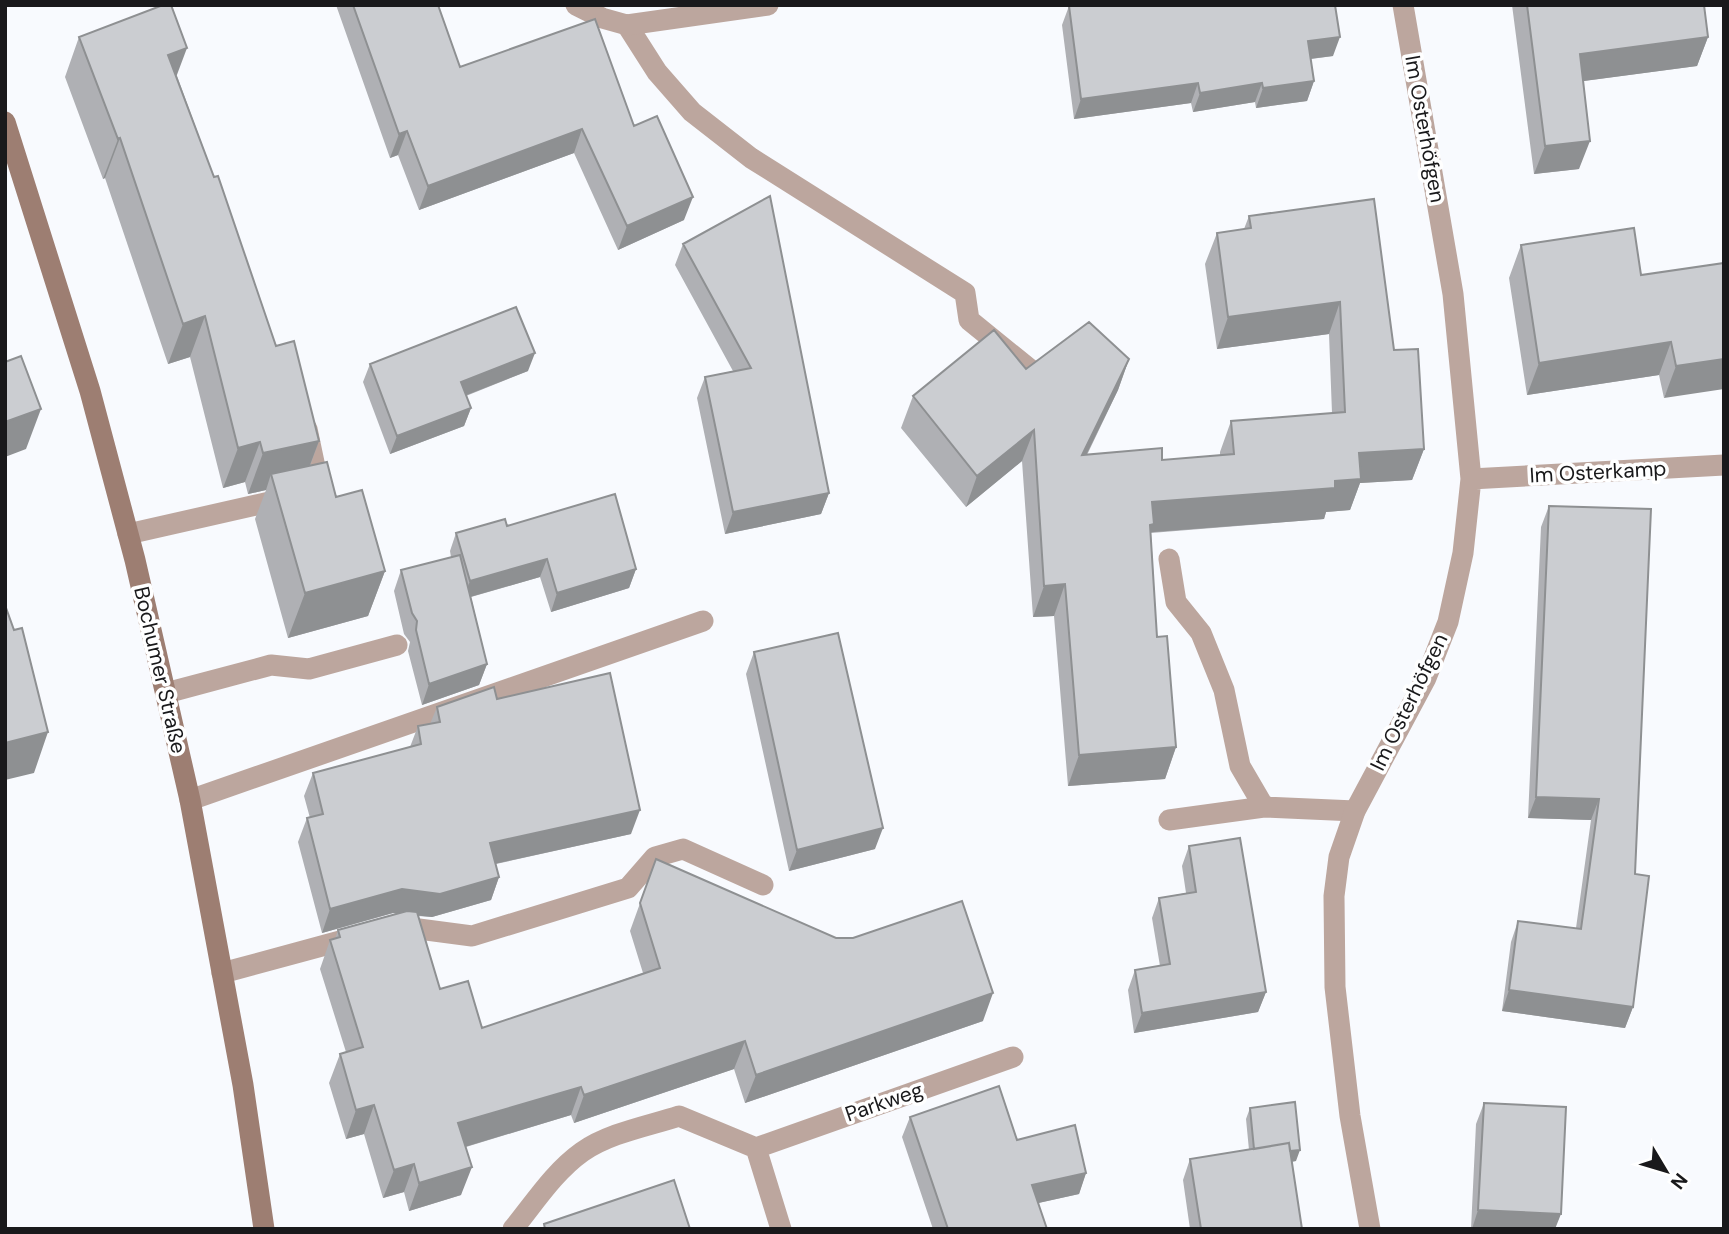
<svg xmlns="http://www.w3.org/2000/svg" width="1729" height="1234" font-family="'DM Sans',sans-serif">
  <rect width="100%" height="100%" fill="#f8fafe"/>
  <g fill="none" stroke-linecap="round" stroke-linejoin="round">
    <path stroke="#bca69e" stroke-width="21" d="M627 25 657 72 692 112 751 158 965 293 969 320 1032 371
      M307 429 320 491H318
      M128 534 287 498
      M1169 559 1176 602 1201 633 1224 690 1240 766 1264 807
      M166 693 271 665 309 669 397 645
      M190 800 703 621
      M1169 820 1264 807 1355 811
      M396 926 472 936 628 888 655 857 683 849 763 885
      M222 973 355 937"/>
    <path stroke="#bca69e" stroke-width="21" d="M576 5 602 18 627 25 768 5
      M1471 479 1724 465
      M756 1148 781 1229
      M513 1229C535 1202 554 1172 582 1152 609 1133 648 1126 679 1116L756 1148 1013 1057
      M1370 1229 1350 1116 1335 987 1334 896 1339 857 1355 811 1426 678 1448 622 1463 553 1471 479 1453 294 1403 5"/>
    <path stroke="#9d7e72" stroke-width="21" d="M5 122 90 391 135 560 190 800 243 1085 264 1229"/>
  </g>
  <path fill="#afb0b4" d="M336 5H438L460 67 634 126 684 220 618 250 574 153 419 210 398 155 390 158Z
    M1512 5H1704L1708 37 1697 66 1583 81 1579 169 1534 174Z
    M1069 6 1333 56 1311 59 1314 81 1307 101 1256 108 1255 102 1193 112 1191 103 1074 119 1062 25Z
    M79 37 177 76 276 346 319 441 310 466 336 497 385 571 368 616 288 638 255 519 266 490 248 494 245 482 223 488 190 357 168 364 105 178 103 179 65 77Z
    M1249 216 1394 350 1424 449 1412 480 1360 483 1350 510 1326 512 1324 519 1151 533 1157 637 1176 747 1165 779 1068 786 1054 616 1033 617 1022 461 966 507 901 428 913 396 1026 369 1129 359 1118 390 1087 455 1162 460 1220 455V452L1231 421 1332 413 1329 334 1217 349 1205 264 1217 233 1244 229Z
    M683 244 829 493 821 514 725 534 697 398 705 377 733 371 675 265Z
    M1521 245 1641 275 1724 263 1664 398 1659 375 1527 395 1509 278Z
    M370 364 528 371 466 396 471 408 464 426 390 454 363 382Z
    M1549 506 1635 874 1633 1007 1625 1028 1502 1011 1511 942 1518 921 1576 928 1591 820 1528 818 1541 527Z
    M507 526 636 569 629 588 551 612 540 577 471 597 487 664 479 685 422 705 408 651 410 642 404 634 394 591 401 570 451 557 450 551 456 533Z
    M754 652 875 849 789 871 746 674Z
    M497 699 631 834 496 864 499 877 491 900 432 917 418 916 440 989 482 1028 643 973 630 931 656 859 983 1021 745 1103 734 1069 574 1123 571 1115 466 1147 461 1195 409 1211 404 1192 383 1198 364 1134 346 1139 329 1083 340 1054 346 1052 320 969 330 940 335 939 338 930 397 914 393 913 322 933 298 842 307 818H310L304 796 313 773 410 747 418 726 430 724 437 707Z
    M1189 846 1266 992 1258 1012 1134 1033 1128 990 1135 970 1160 966 1152 918 1159 898 1186 893 1182 866Z
    M1484 1103 1555 1229H1471L1476 1124Z
    M1250 1108 1296 1161 1292 1162 1302 1229H1190L1183 1180 1190 1159 1249 1150 1246 1119Z
    M910 1117 1017 1140 1086 1173 1079 1194 1038 1203 1047 1229H933L902 1137Z"/>
  <path fill="#8e9092" d="M1340 37 1333 56 1301 60 1308 41Z
    M1708 37 1697 66 1569 83 1580 54Z
    M187 48 172 88 168 55Z
    M1314 81 1307 101 1256 108 1263 88Z
    M1198 83 1191 103 1074 119 1081 99Z
    M1262 83 1255 102 1193 112 1200 93Z
    M582 129 574 153 419 210 428 186Z
    M407 131 398 155 390 158 399 134Z
    M120 138 105 178 103 179 118 139Z
    M1590 141 1579 169 1534 174 1545 146Z
    M693 197 684 220 618 250 627 226Z
    M1340 302 1329 334 1217 349 1228 317Z
    M205 316 190 357 168 364 183 324Z
    M1671 342 1659 375 1527 395 1539 363Z
    M535 353 528 371 454 400 461 382Z
    M1129 359 1118 390 1071 486 1082 455Z
    M1724 359V389L1664 398 1676 366Z
    M471 408 464 426 390 454 397 436Z
    M41 409 26 449 5 457V422Z
    M1034 430 1022 461 966 507 977 476Z
    M319 441 304 481 271 474 266 490 248 494 263 453Z
    M260 442 245 482 223 488 238 448Z
    M1424 449 1412 480 1360 483 1350 510 1326 512 1324 519 1141 533 1152 502 1335 481 1359 453Z
    M829 493 821 514 725 534 733 512Z
    M547 559 540 577 463 599 470 581Z
    M636 569 629 588 551 612 557 593Z
    M385 571 368 616 288 638 305 593Z
    M1065 584 1054 616 1033 617 1044 586Z
    M487 664 479 685 422 705 429 684Z
    M48 732 34 773 5 780V743Z
    M1176 747 1165 779 1068 786 1079 755Z
    M1536 797 1599 799 1591 820 1528 818Z
    M640 810 631 834 481 867 490 843Z
    M883 828 875 849 789 871 797 850Z
    M499 877 491 900 432 917 393 913 322 933 330 909 402 889Z
    M1509 990 1633 1007 1625 1028 1502 1011Z
    M1266 992 1258 1012 1134 1033 1142 1013Z
    M993 993 983 1021 745 1103 756 1075Z
    M745 1041 734 1069 574 1123 584 1095Z
    M581 1087 571 1115 448 1152 458 1123Z
    M374 1105 364 1134 346 1139 356 1110Z
    M1300 1150 1296 1161 1250 1166 1254 1155Z
    M414 1164 404 1192 383 1198 394 1170Z
    M472 1167 461 1195 409 1211 419 1183Z
    M1086 1173 1079 1194 1025 1206 1032 1185Z
    M1478 1210 1561 1214 1555 1229H1472Z"/>
  <path fill="#cbcdd1" stroke="#8e9092" stroke-width="2" d="M163 5H171L187 48 168 55 214 177 218 176 276 346 294 341 319 441 263 453 260 442 238 448 205 316 183 324 120 138 118 139 79 37Z
    M353 5H438L460 67 595 19 634 126 657 116 693 197 627 226 582 129 428 186 407 131 399 134Z
    M1073 5H1335L1340 37 1308 41 1314 81 1263 88 1262 83 1200 93 1198 83 1081 99 1069 6Z
    M1527 5H1704L1708 37 1580 54 1590 141 1545 146Z
    M770 196 829 493 733 512 705 377 751 368 683 244Z
    M1374 199 1394 350 1418 349 1424 449 1359 453 1361 479 1335 481V488L1152 502 1154 524 1150 525 1157 637 1167 636 1176 747 1079 755 1065 584 1044 586 1034 430 977 476 913 396 994 330 1026 369 1089 322 1129 359 1082 455 1162 448V460L1234 454 1231 421 1345 412 1340 302 1228 317 1217 233 1251 228 1249 216Z
    M1634 228 1641 275 1724 263V359L1676 366 1671 342 1539 363 1521 245Z
    M516 307 535 353 461 382 471 408 397 436 370 364Z
    M21 356 41 409 5 422V362Z
    M327 462 336 497 362 490 385 571 305 593 271 474Z
    M615 494 636 569 557 593 547 559 470 581 456 533 505 519 507 526Z
    M1549 506 1651 509 1635 874 1649 876 1633 1007 1509 990 1518 921 1581 929 1599 799 1536 797Z
    M460 555 487 664 429 684 416 630 417 621 412 613 401 570Z
    M5 605 14 630 22 628 48 732 5 743Z
    M838 633 883 828 797 850 754 652Z
    M610 673 640 810 490 843 499 877 440 894 402 889 330 909 307 818 323 814 313 773 421 744 418 726 440 722 437 707 494 687 497 699Z
    M1240 838 1266 992 1142 1013 1135 970 1170 964 1159 898 1196 892 1189 846Z
    M656 859 836 938H853L962 901 993 993 756 1075 745 1041 584 1095 581 1087 458 1123 472 1167 419 1183 414 1164 394 1170 374 1105 356 1110 340 1054 363 1047 330 940 340 937 338 930 407 911 417 912 440 989 468 981 482 1028 660 968 640 903Z
    M999 1086 1017 1140 1075 1125 1086 1173 1032 1185 1047 1229H948L910 1117Z
    M1295 1102 1300 1150 1290 1151 1289 1143 1254 1149 1250 1108Z
    M1484 1103 1566 1107 1561 1214 1478 1210Z
    M1289 1143 1302 1229H1201L1190 1159Z
    M674 1180 690 1229H545L544 1224Z"/>
  <g text-anchor="middle" dominant-baseline="central" stroke-width="7" stroke-linejoin="round" paint-order="stroke">
    <g font-size="21" fill="#19191b" stroke="#fff">
      <text transform="translate(1425 129) rotate(80)">Im Osterhöfgen</text>
      <text transform="translate(1598 472) rotate(-3)">Im Osterkamp</text>
      <text transform="translate(160 670) rotate(77)">Bochumer Straße</text>
      <text transform="translate(1409 702) rotate(-64)">Im Osterhöfgen</text>
      <text transform="translate(884 1102) rotate(-19)">Parkweg</text>
    </g>
  </g>
  <rect width="1729" height="1234" fill="none" stroke="#19191b" stroke-width="14"/>
  <g transform="translate(1666 1171) rotate(128)" stroke="#ffffff" stroke-width="5" paint-order="stroke">
  <path d="M0-5L12 26L0 18L-12 26Z" fill="#19191b"/>
  <text y="-10" font-size="19" font-weight="bold" text-anchor="middle" fill="#19191b">N</text>
  </g>
</svg>
